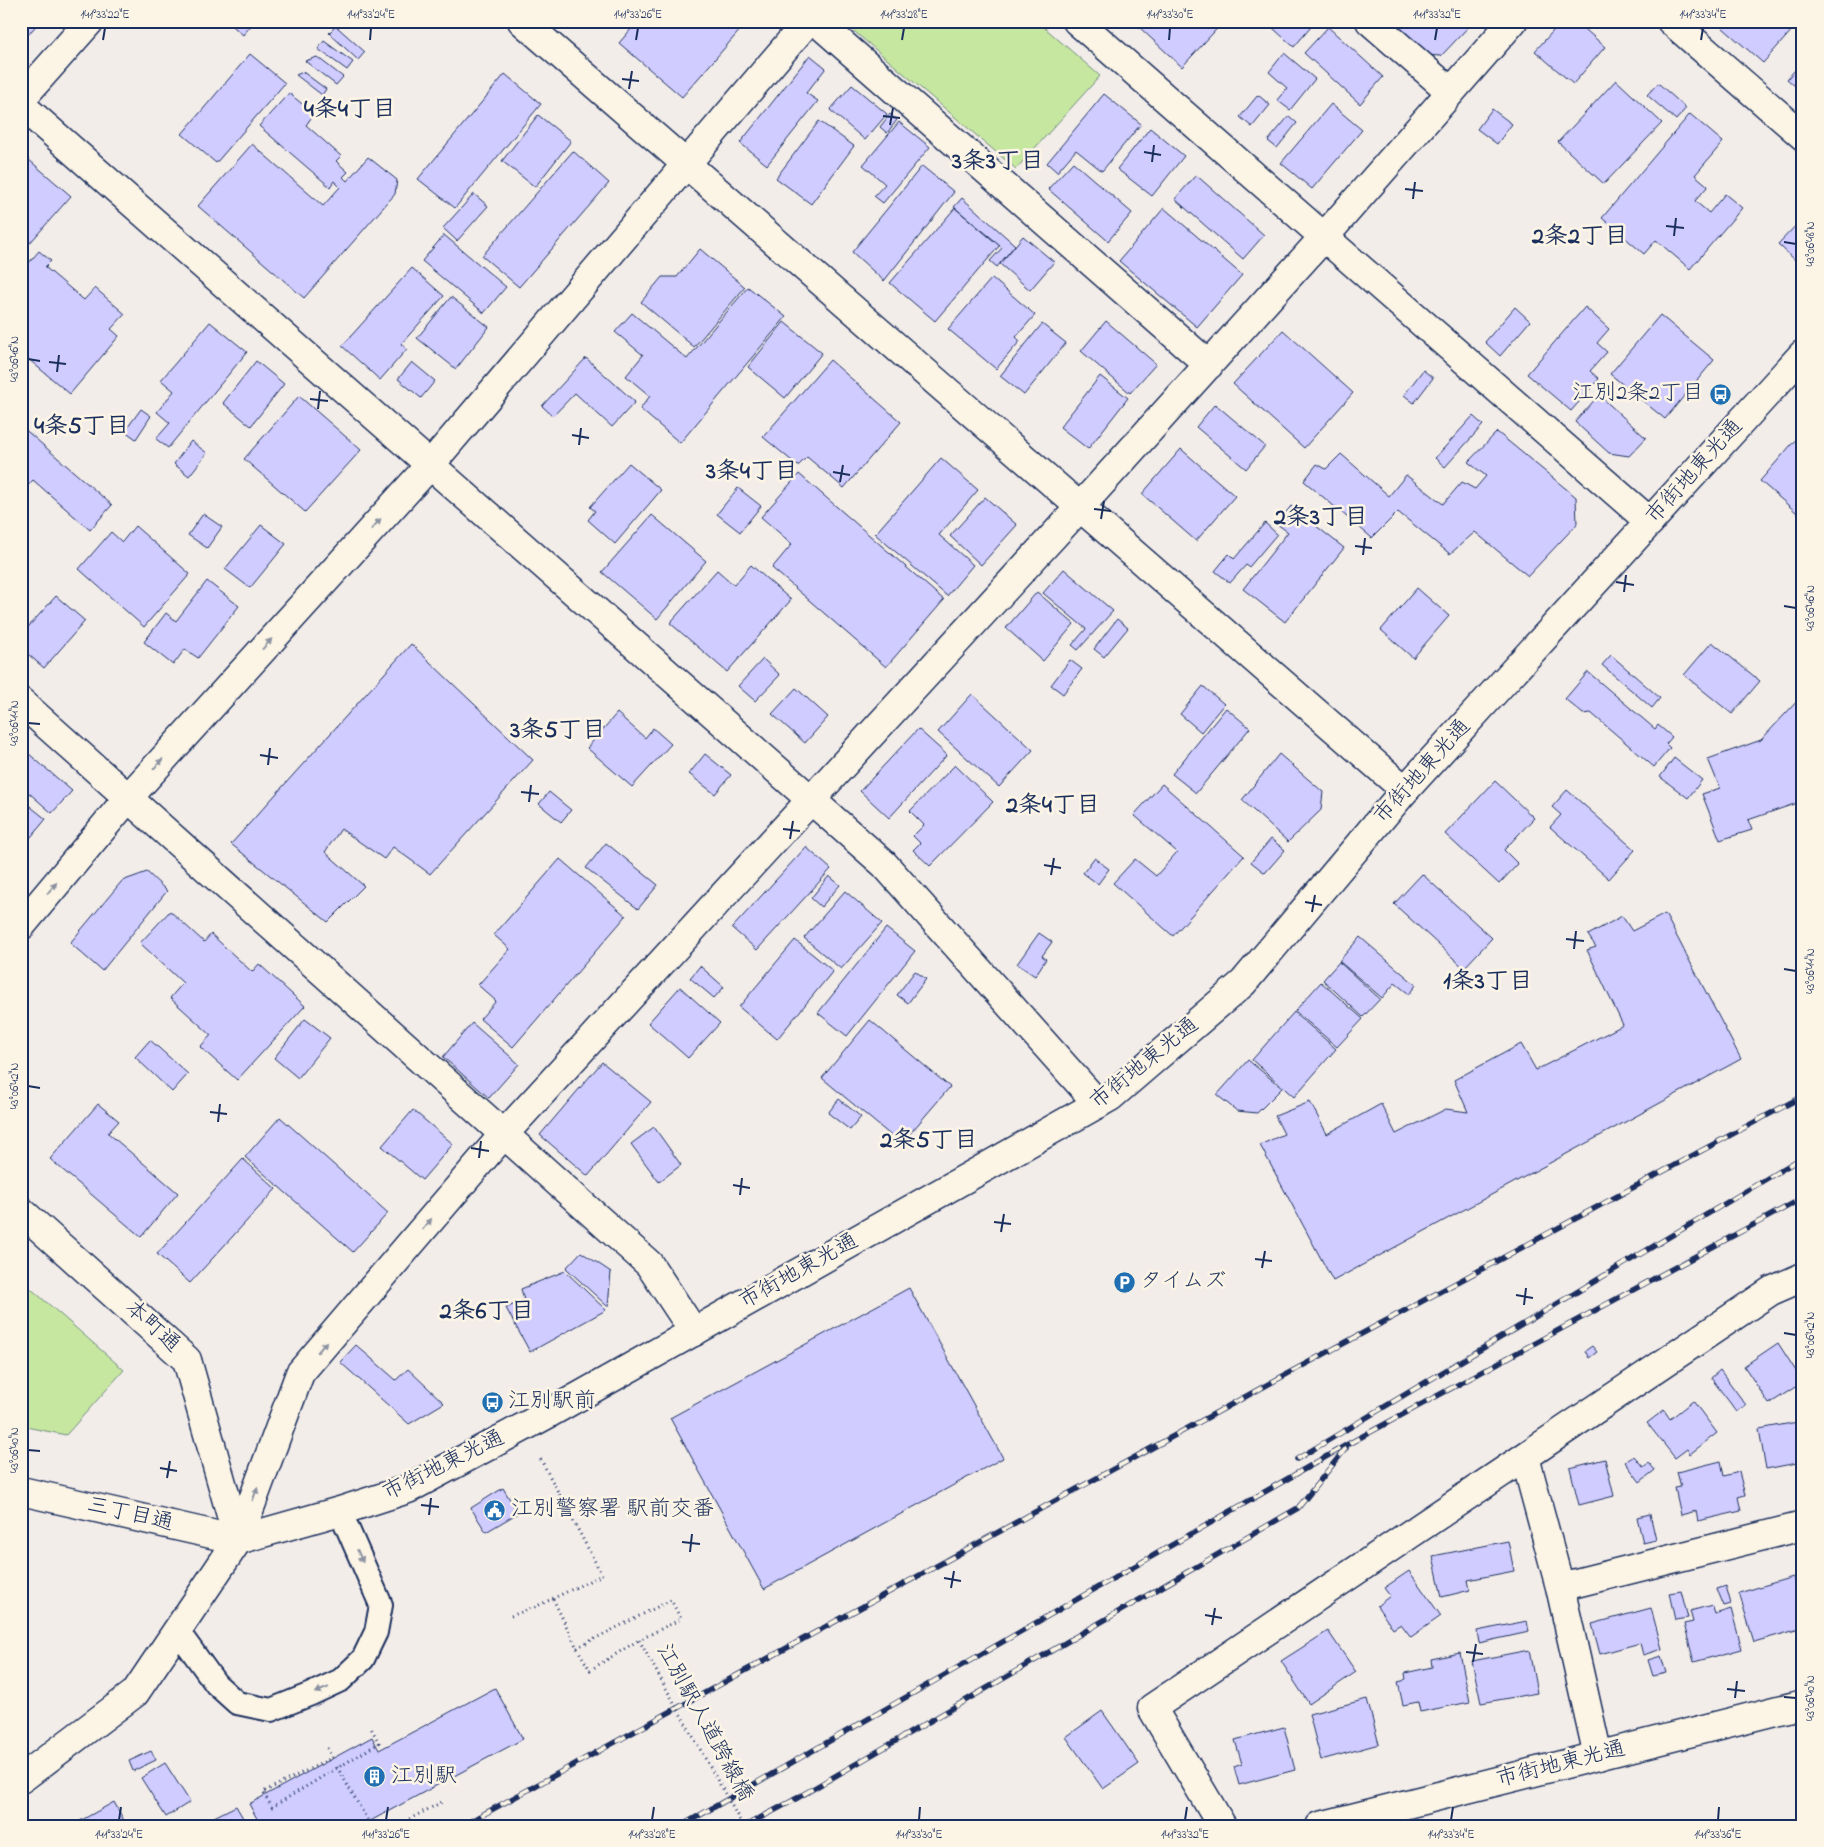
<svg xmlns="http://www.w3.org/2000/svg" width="1824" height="1847" font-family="'Indie Flower','Klee One',sans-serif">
  <rect width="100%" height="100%" fill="#f3edea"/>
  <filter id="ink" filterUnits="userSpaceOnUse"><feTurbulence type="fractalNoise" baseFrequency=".02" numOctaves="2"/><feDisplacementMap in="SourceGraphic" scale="10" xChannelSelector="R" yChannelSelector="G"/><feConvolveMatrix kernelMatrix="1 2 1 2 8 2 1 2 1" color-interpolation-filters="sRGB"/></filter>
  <g filter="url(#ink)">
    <path fill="#c6e7a0" stroke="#708b7f" d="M842 21H1037L1100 76 1016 169Z
      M21 1280 124 1370 66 1435 21 1426Z"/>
    <path fill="#d0ccff" stroke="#1b2f5e" d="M21 21H40L21 43Z
      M227 21H255L243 35Z
      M638 21H748L682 97 619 43Z
      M1145 21H1224L1182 67 1139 27Z
      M1265 21H1316L1294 47Z
      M1387 21H1474L1441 56 1425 55Z
      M1562 21H1576L1605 47 1573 84 1535 51Z
      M1715 21H1800L1763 63Z
      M336 26 365 52 358 60 329 33Z
      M1328 27 1383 77 1360 104 1304 53Z
      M324 41 353 62 347 70 318 49Z
      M1284 53 1315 79 1290 110 1277 100 1287 88 1269 72Z
      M250 54 285 83 216 163 182 134Z
      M810 55 826 68 806 93 818 101 767 165 740 143Z
      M317 57 343 77 336 85 305 61Z
      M1803 61V93L1787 79Z
      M303 72 326 89 322 95 296 75Z
      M505 74 541 104 455 208 418 179Z
      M1616 80 1662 123 1604 184 1558 142Z
      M1658 83 1686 108 1676 120 1647 95Z
      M852 85 887 114 865 140 830 110Z
      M289 93 314 114 306 125 341 156 336 161 348 172 343 177 347 181 368 157 397 180 395 194 304 298 198 206 252 144 323 206 340 187 334 181 330 187 259 126Z
      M1104 94 1141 124 1102 171 1076 150 1057 172 1047 163Z
      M1258 95 1270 105 1252 127 1240 117Z
      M1331 104 1362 130 1312 189 1281 163Z
      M1492 109 1512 124 1497 144 1477 129Z
      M890 114 897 120 887 133 880 127Z
      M1690 114 1723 142 1695 175 1708 186 1695 201 1709 213 1725 194 1742 208 1690 269 1656 240 1644 254 1602 218Z
      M538 115 571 141 535 187 502 161Z
      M1289 116 1297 123 1277 148 1268 141Z
      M819 121 854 146 811 204 776 178Z
      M899 122 930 147 883 203 874 196 885 184 863 165Z
      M1150 128 1184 156 1152 196 1117 169Z
      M573 151 609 183 519 287 482 256Z
      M21 153 71 196 22 252H21Z
      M1073 162 1132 213 1108 241 1048 189Z
      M922 166 954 192 884 281 852 252Z
      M1196 175 1264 235 1243 259 1175 199Z
      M474 194 488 206 457 241 443 228Z
      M962 198 1015 245 997 267 990 261 1002 248 954 207Z
      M955 208 1000 245 935 321 890 283Z
      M1164 208 1242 275 1197 327 1119 261Z
      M1802 219 1803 255 1797 262 1778 244Z
      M444 235 506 287 484 313 422 261Z
      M1023 236 1054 262 1030 290 1000 264Z
      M700 249 745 287 694 347 641 302 662 277H677Z
      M39 251 51 261 45 267 84 300 95 288 125 314 111 329 119 336 70 394 21 353V272Z
      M412 268 444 296 401 344 407 349 380 380 342 346Z
      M992 278 1035 315 1016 337 1020 341 996 369 948 329Z
      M748 287 786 317 680 443 640 409 650 396 626 376 643 355 615 332 632 313 687 359Z
      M451 297 489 327 456 369 417 338Z
      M1515 307 1530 321 1500 356 1485 342Z
      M1585 307 1609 329 1597 343 1607 352 1590 371 1599 379 1571 411 1527 374Z
      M1660 315 1714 360 1665 419 1610 374Z
      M1106 321 1156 364 1130 393 1081 351Z
      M210 322 247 352 168 448 156 439 170 423 157 412 174 391 161 380Z
      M784 322 822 353 785 398 748 367Z
      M1042 324 1066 343 1024 395 1000 376Z
      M1283 330 1353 393 1304 448 1233 384Z
      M586 358 635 402 612 427 575 393 553 416 542 406Z
      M830 360 901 422 844 488 807 457 798 466 763 437Z
      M256 361 284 384 251 426 223 403Z
      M412 362 435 381 421 398 398 379Z
      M1423 370 1433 378 1414 403 1404 395Z
      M1100 376 1128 398 1088 449 1060 427Z
      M1599 395 1646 438 1629 456 1609 453 1575 422Z
      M299 396 361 450 305 512 244 459Z
      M1215 404 1265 446 1246 469 1196 427Z
      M141 409 151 416 136 439 125 431Z
      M1473 416 1483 425 1445 467 1435 458Z
      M21 426 112 505 90 530 33 480 21 493Z
      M1803 431V518L1760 481Z
      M1497 432 1576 497 1577 524 1528 576 1475 532 1450 554 1398 512 1372 538 1304 481 1317 464 1326 469 1341 454 1389 496 1406 475 1443 504 1462 482 1475 489 1486 476 1468 462Z
      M191 441 207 453 189 476 174 464Z
      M1181 449 1235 496 1196 541 1142 494Z
      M941 458 978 490 939 535 973 565 947 596 875 534Z
      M629 463 661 490 615 544 588 520 595 511 590 507Z
      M799 474 944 600 886 667 772 568 792 544 761 517Z
      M738 488 761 506 740 532 717 514Z
      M985 497 1017 525 981 565 950 536Z
      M1291 506 1344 548 1285 622 1243 589 1288 532 1277 524Z
      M203 514 222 527 207 548 188 535Z
      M652 515 706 561 657 619 602 572Z
      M1265 523 1277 534 1249 567 1246 565 1230 583 1215 571 1229 554 1234 559Z
      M261 525 286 544 250 588 225 569Z
      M135 526 190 574 144 627 79 569 111 532 122 542Z
      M751 565 791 600 727 672 670 623 717 570 734 585Z
      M1064 569 1113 611 1078 650 1072 645 1086 629 1043 593Z
      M207 581 239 606 198 658 185 649 173 665 144 642 166 613 176 621Z
      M1417 588 1449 616 1413 658 1381 630Z
      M1037 592 1074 624 1043 661 1006 628Z
      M56 596 85 621 44 668 21 648V635Z
      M1117 619 1128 628 1104 657 1094 649Z
      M1712 642 1760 681 1732 714 1684 675Z
      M411 644 533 760 430 874 393 847 384 859 341 829 325 852 364 886 328 922 231 844Z
      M1611 655 1660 698 1652 708 1602 665Z
      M763 659 780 675 755 701 738 686Z
      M1070 660 1082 669 1063 694 1051 685Z
      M1588 672 1655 729 1658 725 1672 737 1666 744 1670 748 1654 767 1591 713 1583 714 1565 699Z
      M1203 686 1224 704 1201 732 1180 714Z
      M796 688 828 717 805 743 772 714Z
      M972 694 1033 750 999 787 938 732Z
      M1800 698 1803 701V773L1801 774 1803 801 1748 820 1752 830 1720 840 1702 794 1720 788 1708 759 1761 740Z
      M1226 708 1250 728 1196 793 1172 774Z
      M617 713 645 738 653 728 671 744 632 787 587 748Z
      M918 729 947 755 889 818 860 791Z
      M21 747 72 791 52 813 21 786Z
      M705 754 731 775 715 794 689 774Z
      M1279 754 1323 792 1321 810 1288 842 1242 800Z
      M1674 758 1702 780 1688 798 1660 777Z
      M955 765 993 802 930 866 913 850 920 843 913 836 924 825 910 811Z
      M1495 781 1534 818 1504 850 1518 864 1499 884 1445 834Z
      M1162 784 1244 856 1173 936 1113 883 1135 859 1156 876 1177 852 1134 815Z
      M1567 790 1635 850 1609 879 1550 827 1561 815 1552 807Z
      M549 792 571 810 561 822 539 804Z
      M21 799 46 819 21 849Z
      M1271 839 1285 850 1265 873 1251 862Z
      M606 843 658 885 638 909 586 868Z
      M806 847 831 869 757 950 732 928Z
      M1094 858 1109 869 1098 884 1083 873Z
      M560 859 626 916 513 1047 480 1019 496 1001 478 985 510 949 494 935Z
      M147 872 167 891 102 971 70 943 122 881Z
      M1422 874 1492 938 1464 968 1394 904Z
      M829 876 840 885 821 907 811 898Z
      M845 891 882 923 841 969 804 938Z
      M170 911 204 942 211 934 252 972 259 964 305 1006 237 1080 200 1047 211 1035 170 998 183 983 140 943Z
      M1665 914 1741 1059 1333 1281 1260 1145 1284 1134 1275 1116 1310 1102 1327 1134 1381 1104 1396 1134 1446 1109 1468 1112 1454 1080 1521 1044 1536 1070 1623 1025 1587 950 1596 947 1588 935 1622 916 1632 931Z
      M886 928 915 951 847 1036 818 1013Z
      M1039 933 1052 942 1042 956 1046 959 1035 976 1017 964Z
      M1360 937 1416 985 1409 994 1395 983 1382 998 1339 961Z
      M795 940 833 971 777 1039 739 1007Z
      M1339 962 1380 999 1363 1017 1323 980Z
      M700 966 724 987 714 998 690 978Z
      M915 971 926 979 908 1003 897 995Z
      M1321 982 1363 1019 1337 1047 1295 1011Z
      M680 987 720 1023 688 1058 648 1023Z
      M1294 1012 1336 1049 1294 1097 1252 1060Z
      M305 1019 330 1038 298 1078 274 1058Z
      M870 1020 950 1087 901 1144 822 1078Z
      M472 1023 519 1064 489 1098 443 1057Z
      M150 1040 188 1074 172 1092 135 1057Z
      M1248 1060 1282 1088 1257 1113 1237 1111 1217 1095Z
      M602 1062 651 1102 588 1176 540 1135Z
      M839 1099 861 1117 850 1130 828 1113Z
      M98 1104 119 1121 108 1133 178 1193 141 1237 50 1159Z
      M413 1110 453 1144 422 1180 382 1146Z
      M280 1117 388 1213 353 1252 245 1157Z
      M654 1127 681 1165 659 1182 631 1144Z
      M243 1159 276 1189 190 1283 157 1254Z
      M581 1252 611 1272 608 1307 566 1268Z
      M565 1271 606 1310 530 1352 506 1308 524 1300 521 1289Z
      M909 1288 1003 1458 764 1589 670 1418Z
      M1778 1343 1803 1382 1769 1404 1744 1366Z
      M356 1345 396 1380 408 1369 444 1403 409 1424 340 1362Z
      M1592 1346 1597 1352 1589 1358 1585 1351Z
      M1720 1370 1746 1405 1737 1412 1711 1378Z
      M1693 1401 1717 1433 1690 1454 1687 1449 1675 1458 1647 1423 1664 1410 1670 1419Z
      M1803 1421V1464L1802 1462 1766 1469 1759 1429Z
      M1634 1456 1643 1467 1649 1463 1655 1470 1640 1482 1625 1462Z
      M1605 1459 1614 1496 1579 1505 1570 1468Z
      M1721 1461 1724 1476 1739 1472 1745 1495 1738 1497 1741 1511 1698 1521 1696 1511 1681 1515 1675 1488 1681 1487 1677 1472Z
      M503 1488 518 1513 486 1532 471 1508Z
      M1650 1514 1656 1540 1643 1543 1637 1517Z
      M1508 1541 1514 1571 1468 1580 1470 1590 1442 1597 1433 1556Z
      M1409 1571 1441 1616 1411 1637 1401 1624 1393 1629 1377 1606 1390 1596 1384 1588Z
      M1793 1577 1803 1612V1628L1754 1642 1739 1593Z
      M1726 1586 1731 1604 1724 1606 1717 1589Z
      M1681 1591 1688 1618 1675 1620 1669 1593Z
      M1712 1605 1715 1614 1731 1609 1742 1649 1694 1662 1684 1624 1693 1622 1690 1611Z
      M1651 1608 1662 1649 1643 1655 1640 1643 1600 1654 1592 1624Z
      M1527 1621 1529 1632 1479 1643 1477 1631Z
      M1328 1631 1356 1672 1309 1704 1281 1661Z
      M1529 1650 1537 1693 1481 1703 1472 1661Z
      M1460 1653 1470 1702 1420 1712 1418 1702 1403 1705 1398 1682 1406 1680 1405 1673 1432 1667 1431 1659Z
      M1661 1656 1666 1673 1653 1676 1648 1660Z
      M495 1688 523 1739 361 1826H261L249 1804 372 1737 379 1750Z
      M1367 1699 1379 1744 1321 1760 1309 1714Z
      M1102 1711 1139 1764 1103 1789 1066 1737Z
      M1284 1727 1295 1770 1239 1785 1234 1767 1242 1764 1235 1740Z
      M151 1751 156 1760 133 1771 129 1761Z
      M165 1763 190 1802 166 1817 141 1778Z
      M114 1802 127 1826H71Z
      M236 1806 243 1818 228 1826H200V1824Z"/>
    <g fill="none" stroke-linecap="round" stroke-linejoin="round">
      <defs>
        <path id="service" d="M177 1630 216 1684 237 1703 271 1710 311 1694 341 1680 363 1659 376 1632 381 1605 340 1511"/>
        <path id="minor" d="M522 21 1405 790
          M816 21 1209 365
          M1077 21 1650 522
          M1370 21 1451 92
          M1671 21 1803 136
          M21 99 90 21
          M21 105 884 864 1098 1104
          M21 702 649 1264 694 1332
          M21 926 128 798 430 465 808 21
          M1525 1457 1560 1587 1598 1756
          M1560 1587 1803 1526
          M21 1779 135 1693 238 1540 300 1373 504 1134 1080 507 1324 237 1513 21
          M1222 1826 1152 1708 1771 1291 1803 1277"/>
        <path id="tertiary" d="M21 1211 187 1360 238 1540
          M21 1491 238 1540 340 1511 408 1489 546 1415 1110 1097 1243 983 1405 790 1803 354
          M1320 1826 1803 1704"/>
      </defs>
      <use href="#service" stroke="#1b2f5e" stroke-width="26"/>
      <use href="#minor" stroke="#1b2f5e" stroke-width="31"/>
      <use href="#tertiary" stroke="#1b2f5e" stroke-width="31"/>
      <path stroke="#1b2f5e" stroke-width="3" stroke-dasharray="1 4" stroke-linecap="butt" d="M553 1599 577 1648 590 1670 639 1640
        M511 1616 537 1606 602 1575 540 1458
        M577 1648 594 1639
        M327 1748 332 1758 263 1792 272 1807 379 1743 370 1726
        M337 1767 371 1826
        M396 1826 444 1801"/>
      <use href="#service" stroke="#fcf5e5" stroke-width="22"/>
      <use href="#minor" stroke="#fcf5e5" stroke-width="28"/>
      <use href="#tertiary" stroke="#fcf5e5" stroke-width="28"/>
      <defs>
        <path id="rail" d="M1297 1459 1803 1157
          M462 1826 1274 1381 1803 1096
          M681 1826 1350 1443 1803 1198
          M745 1826 792 1801 1298 1508 1346 1448"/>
      </defs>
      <use href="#rail" stroke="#1b2f5e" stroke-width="5.5"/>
      <use href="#rail" stroke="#fcf5e5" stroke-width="4" stroke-dasharray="11" stroke-linecap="butt"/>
      <path stroke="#1b2f5e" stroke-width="3" stroke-dasharray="1 4" stroke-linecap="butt" d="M594 1639 671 1600 681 1619 639 1640 743 1826"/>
    </g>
    <defs><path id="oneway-solid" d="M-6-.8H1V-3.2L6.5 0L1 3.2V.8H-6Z" transform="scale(1.25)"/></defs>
    <g fill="#8c92a2">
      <use href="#oneway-solid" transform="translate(376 524) rotate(-48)"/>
      <use href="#oneway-solid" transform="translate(267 644) rotate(-48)"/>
      <use href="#oneway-solid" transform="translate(158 764) rotate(-48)"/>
      <use href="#oneway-solid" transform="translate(52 888) rotate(-50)"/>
      <use href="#oneway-solid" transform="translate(427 1224) rotate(-50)"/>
      <use href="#oneway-solid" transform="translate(322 1347) rotate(-50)"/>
      <use href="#oneway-solid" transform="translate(255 1494) rotate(-70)"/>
      <use href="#oneway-solid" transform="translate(360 1556) rotate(66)"/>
      <use href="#oneway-solid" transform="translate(322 1690) rotate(157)"/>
    </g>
  </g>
  <path fill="none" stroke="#1b2f5e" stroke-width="2" d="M103 40 105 28M370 40 371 28M636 40 638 28M902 40 904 28M1169 40 1170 28M1435 40 1437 28M1701 40 1703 28M622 79 639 81M629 89 632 71M883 116 900 118M890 125 893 108M1144 152 1161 155M1152 162 1154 145M1405 189 1423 191M1413 199 1415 182M1666 226 1684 228M1674 236 1676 218M1784 242 1796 244M28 359 40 361M49 362 66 364M57 372 59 355M310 399 328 401M318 409 320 391M572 435 589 438M579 445 581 428M833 472 850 475M840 482 843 465M1094 509 1111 511M1101 519 1104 501M1355 546 1372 548M1363 555 1365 538M1616 582 1634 585M1624 592 1626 575M1784 606 1796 608M28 723 40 724M260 755 278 758M268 765 270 748M521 792 539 794M529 802 531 785M783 829 800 831M790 839 793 821M1044 865 1061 868M1051 875 1054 858M1305 902 1322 905M1312 912 1315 895M1566 939 1584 941M1574 949 1576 931M1784 969 1796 971M28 1086 40 1088M210 1112 227 1114M218 1122 220 1104M471 1148 489 1151M479 1158 481 1141M733 1185 750 1188M740 1195 742 1178M994 1222 1011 1224M1001 1232 1004 1214M1255 1259 1272 1261M1262 1268 1265 1251M1516 1295 1533 1298M1524 1305 1526 1288M1784 1333 1796 1335M28 1450 40 1451M160 1468 177 1471M167 1478 170 1461M421 1505 439 1507M429 1515 431 1498M682 1542 700 1544M690 1552 692 1534M944 1578 961 1581M951 1588 954 1571M1205 1615 1222 1618M1212 1625 1215 1608M1466 1652 1483 1654M1473 1662 1476 1644M1727 1689 1745 1691M1784 1697 1796 1698M1735 1698 1737 1681M119 1820 121 1807M386 1820 388 1807M652 1820 654 1807M919 1820 920 1807M1185 1820 1187 1807M1451 1820 1453 1807M1718 1820 1719 1807"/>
  <defs>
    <symbol id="bus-disc" viewBox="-11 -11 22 22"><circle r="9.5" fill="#1f6fb2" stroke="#fcf5e5"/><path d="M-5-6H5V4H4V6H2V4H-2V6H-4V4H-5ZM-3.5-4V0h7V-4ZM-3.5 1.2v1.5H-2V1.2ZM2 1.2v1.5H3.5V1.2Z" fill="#fff"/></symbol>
    <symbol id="parking-disc" viewBox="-11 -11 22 22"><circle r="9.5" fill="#1f6fb2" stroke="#fcf5e5"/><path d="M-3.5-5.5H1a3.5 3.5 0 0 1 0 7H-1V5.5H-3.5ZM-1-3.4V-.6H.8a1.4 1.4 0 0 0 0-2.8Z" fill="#fff"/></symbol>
    <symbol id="civic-disc" viewBox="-11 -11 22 22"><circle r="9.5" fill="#1f6fb2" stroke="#fcf5e5"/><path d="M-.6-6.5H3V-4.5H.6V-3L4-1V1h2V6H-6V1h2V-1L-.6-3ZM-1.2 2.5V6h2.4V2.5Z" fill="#fff"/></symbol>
    <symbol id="building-disc" viewBox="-11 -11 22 22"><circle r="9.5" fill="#1f6fb2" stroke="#fcf5e5"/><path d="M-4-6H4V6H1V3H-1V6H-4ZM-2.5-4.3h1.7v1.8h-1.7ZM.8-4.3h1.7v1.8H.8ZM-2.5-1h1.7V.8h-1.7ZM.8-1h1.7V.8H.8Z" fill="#fff"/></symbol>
  </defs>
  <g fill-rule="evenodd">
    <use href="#bus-disc" x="1708" y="382" width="25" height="25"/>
    <use href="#parking-disc" x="1112" y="1270" width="25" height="25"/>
    <use href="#bus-disc" x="480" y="1390" width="25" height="25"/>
    <use href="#civic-disc" x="482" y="1498" width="25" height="25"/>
    <use href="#building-disc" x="362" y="1764" width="25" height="25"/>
  </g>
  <g text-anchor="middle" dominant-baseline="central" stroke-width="5" stroke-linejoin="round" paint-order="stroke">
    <g font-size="22" fill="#1b2f5e" stroke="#fcf5e5" text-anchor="start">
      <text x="1704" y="394" text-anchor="end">江別2条2丁目</text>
      <text x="1140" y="1282">タイムズ</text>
      <text x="508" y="1402">江別駅前</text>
      <text x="511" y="1510">江別警察署 駅前交番</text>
      <text x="391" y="1777">江別駅</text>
    </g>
    <g font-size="22" fill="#1b2f5e" stroke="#fcf5e5">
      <text transform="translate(1695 472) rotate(-48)">市街地東光通</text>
      <text transform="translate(1423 772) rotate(-48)">市街地東光通</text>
      <text transform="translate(1145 1064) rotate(-39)">市街地東光通</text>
      <text transform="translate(799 1272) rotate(-29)">市街地東光通</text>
      <text transform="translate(152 1327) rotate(42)">本町通</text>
      <text transform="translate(444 1466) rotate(-26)">市街地東光通</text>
      <text transform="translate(130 1515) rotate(13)">三丁目通</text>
      <text transform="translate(704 1723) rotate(61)">江別駅人道跨線橋</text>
      <text transform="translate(1561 1765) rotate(-14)">市街地東光通</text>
    </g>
    <g font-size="24" font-weight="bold" fill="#1b2f5e" stroke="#fcf5e5">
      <text x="350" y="110">4条4丁目</text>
      <text x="998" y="162">3条3丁目</text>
      <text x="1580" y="237">2条2丁目</text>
      <text x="82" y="427">4条5丁目</text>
      <text x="752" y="472">3条4丁目</text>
      <text x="1321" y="518">2条3丁目</text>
      <text x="558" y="731">3条5丁目</text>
      <text x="1053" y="806">2条4丁目</text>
      <text x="1488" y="982">1条3丁目</text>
      <text x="929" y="1141">2条5丁目</text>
      <text x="487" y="1312">2条6丁目</text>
    </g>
  </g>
  <rect width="1824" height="1847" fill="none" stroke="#fcf5e5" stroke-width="55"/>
  <rect x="28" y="28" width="1768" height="1792" fill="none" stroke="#1b2f5e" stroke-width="2"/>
  <g font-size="12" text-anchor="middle" fill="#1b2f5e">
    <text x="105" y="18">141°33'22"E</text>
    <text x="371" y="18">141°33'24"E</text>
    <text x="638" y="18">141°33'26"E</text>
    <text x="904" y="18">141°33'28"E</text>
    <text x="1170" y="18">141°33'30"E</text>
    <text x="1437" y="18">141°33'32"E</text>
    <text x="1703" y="18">141°33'34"E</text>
    <text transform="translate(1810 244) rotate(-90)" y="4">43°06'48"N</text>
    <text transform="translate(14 359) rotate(-90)" y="4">43°06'46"N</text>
    <text transform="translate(1810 608) rotate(-90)" y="4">43°06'46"N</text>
    <text transform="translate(14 723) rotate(-90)" y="4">43°06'44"N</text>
    <text transform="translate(1810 971) rotate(-90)" y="4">43°06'44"N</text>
    <text transform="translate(14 1086) rotate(-90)" y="4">43°06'42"N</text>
    <text transform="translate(1810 1335) rotate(-90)" y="4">43°06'42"N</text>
    <text transform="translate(14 1450) rotate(-90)" y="4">43°06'40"N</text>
    <text transform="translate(1810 1698) rotate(-90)" y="4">43°06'40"N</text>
    <text x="119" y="1838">141°33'24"E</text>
    <text x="386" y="1838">141°33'26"E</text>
    <text x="652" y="1838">141°33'28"E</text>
    <text x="919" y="1838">141°33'30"E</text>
    <text x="1185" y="1838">141°33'32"E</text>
    <text x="1451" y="1838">141°33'34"E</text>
    <text x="1718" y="1838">141°33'36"E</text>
  </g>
</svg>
